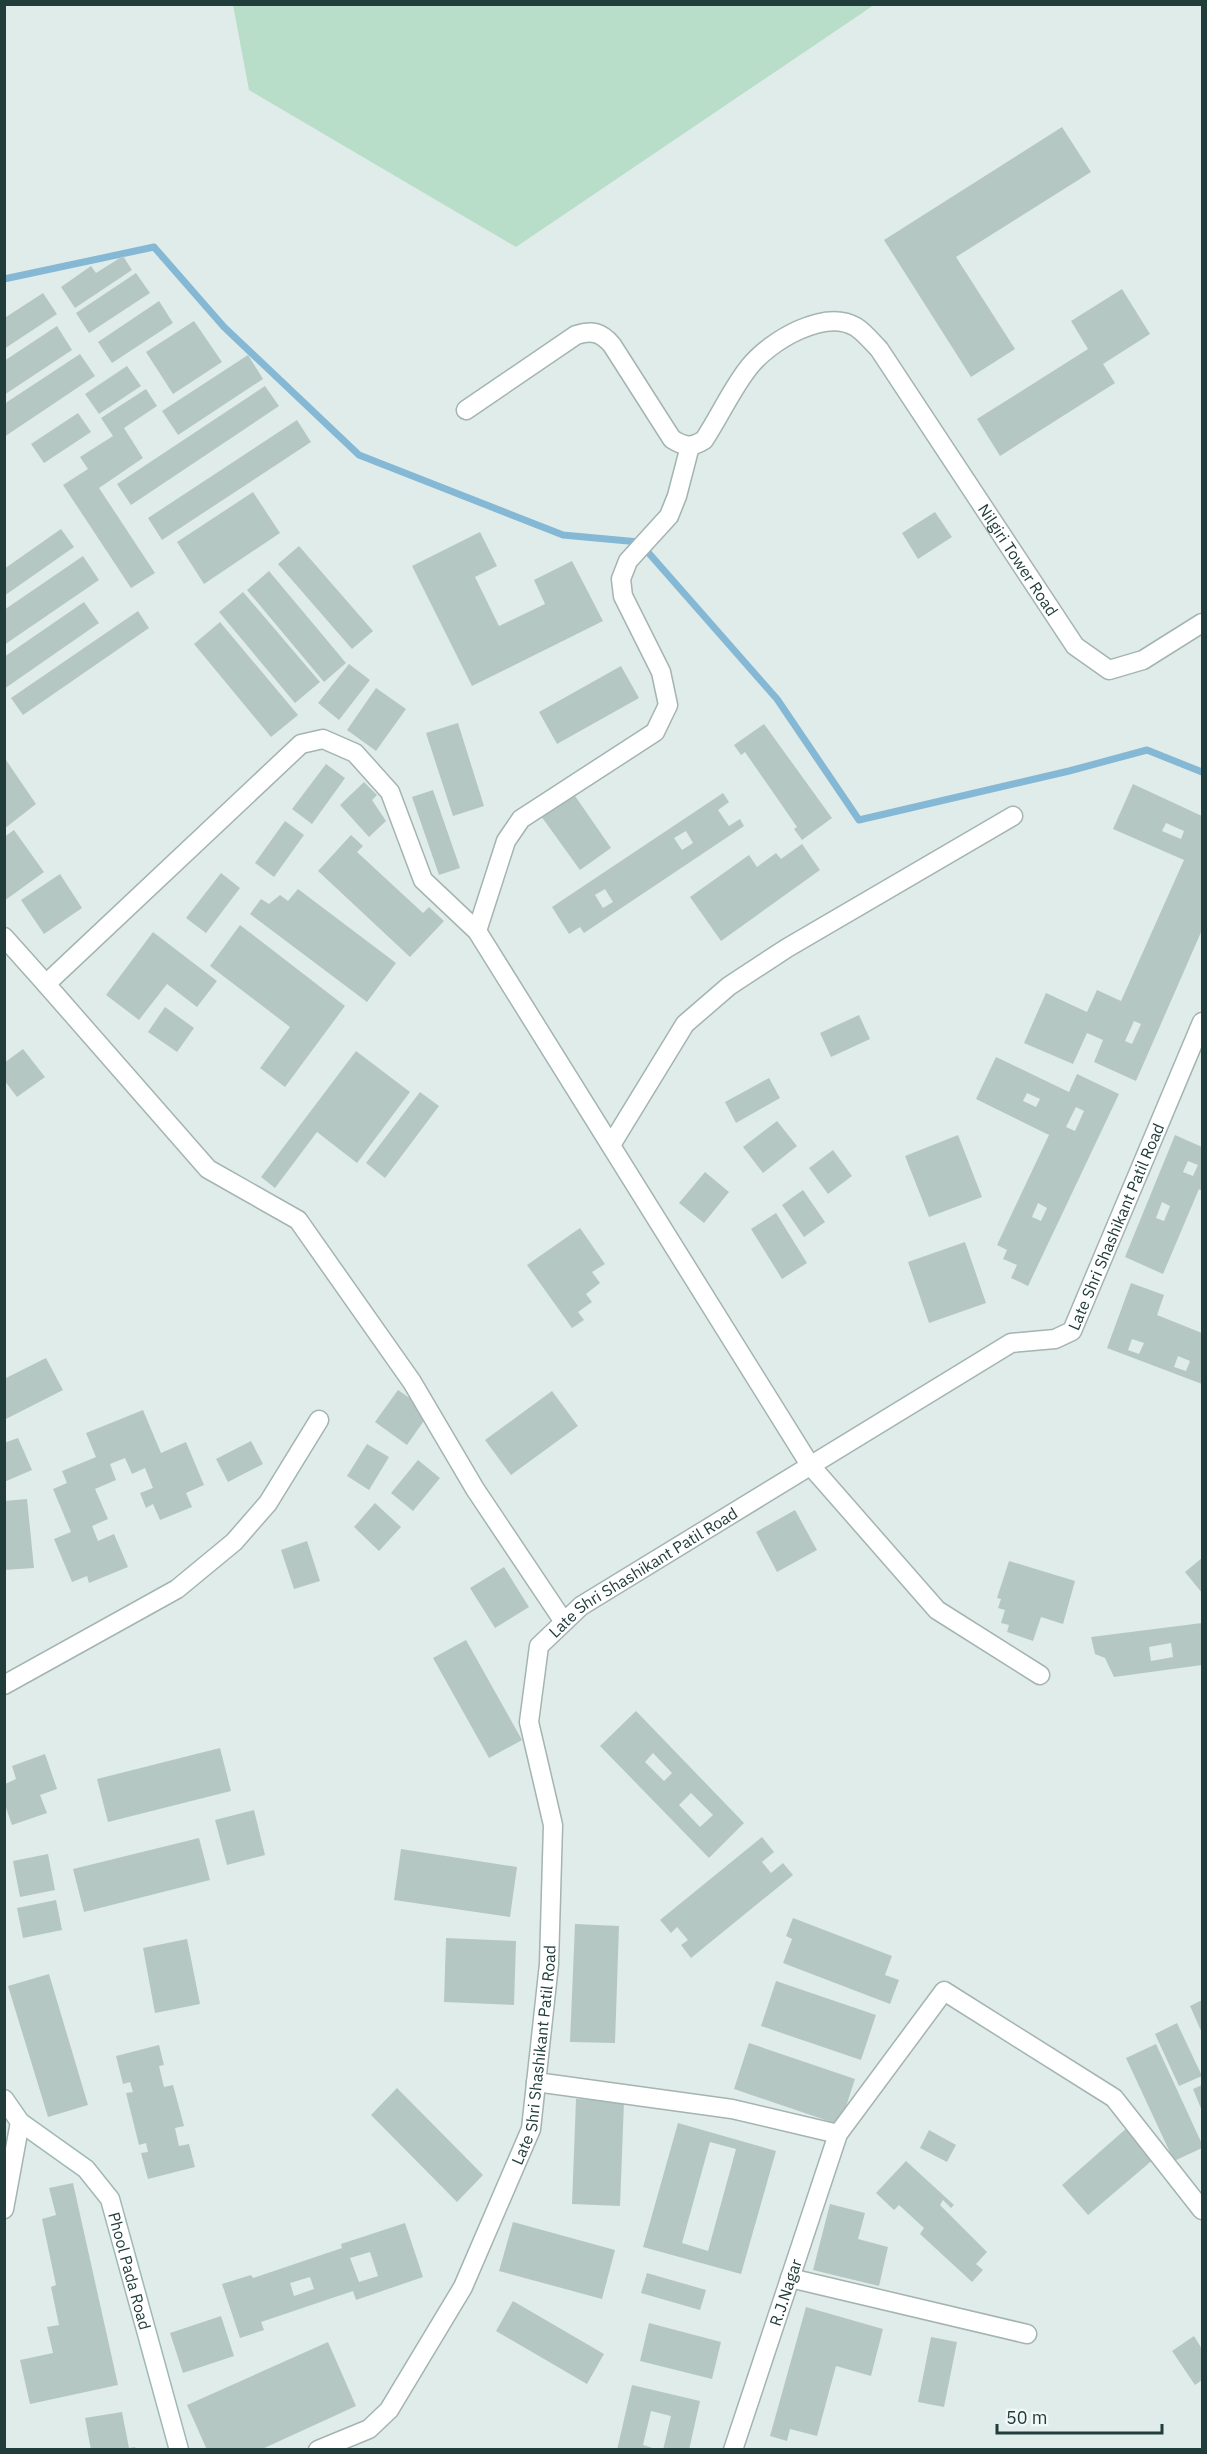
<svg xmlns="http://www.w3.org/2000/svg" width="1207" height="2454" font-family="'IBM Plex Sans',sans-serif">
  <rect width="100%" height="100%" fill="#e0ece9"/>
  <path fill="#b8deca" d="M233 5V4L874 5 516 247 249 90Z"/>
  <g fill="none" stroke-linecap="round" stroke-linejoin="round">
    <path stroke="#85b8d4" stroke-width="7" d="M4 279 154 247 224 327 359 455 563 535 639 542 777 699 859 820 1069 771 1147 750 1202 772"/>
  </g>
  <path fill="#b5c7c3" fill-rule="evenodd" d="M1062 127 1091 172 956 257 1015 349 971 377 884 240Z
    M123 256 132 270 75 308 61 287 91 266 96 273Z
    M136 273 150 293 89 333 76 313Z
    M1122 289 1150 334 1103 364 1115 383 1000 456 977 419 1088 349 1071 321Z
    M43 293 57 314 4 349V315L6 317Z
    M159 301 173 323 112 363 98 342Z
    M194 321 222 362 173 394 146 352Z
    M57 326 72 350 4 395V361Z
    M80 354 95 376 4 437V404Z
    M248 355 263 379 178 435 162 411Z
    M127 366 141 386 99 414 85 394Z
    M265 386 279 406 131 505 117 484Z
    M146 389 157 406 124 428 143 458 99 488 155 573 131 588 63 485 88 469 80 457 113 436 101 418Z
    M78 413 91 432 44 463 31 444Z
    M297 420 311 442 162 540 148 518Z
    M253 492 280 533 204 584 177 542Z
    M935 512 952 537 918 559 902 533Z
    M61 529 74 547 4 596V569Z
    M480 532 497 566 475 577 499 626 545 604 534 580 572 561 603 621 472 686 412 566Z
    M299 546 373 631 352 649 278 564Z
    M83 556 99 580 4 645V610Z
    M269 571 346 663 324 682 247 590Z
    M243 592 320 682 295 703 219 612Z
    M84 602 99 623 4 689V657Z
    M138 611 149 628 23 715 11 698Z
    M220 622 298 715 271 737 194 644Z
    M349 664 370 680 339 720 318 703Z
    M621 666 639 698 557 744 539 712Z
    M376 688 406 709 376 751 347 730Z
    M458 723 484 806 453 816 426 733Z
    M764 724 832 818 802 840 794 829 797 827 745 752 741 755 734 745Z
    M6 760 36 804 4 829V761Z
    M326 764 345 778 312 824 292 809Z
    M364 782 377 795 372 800 386 821 369 837 340 805Z
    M1133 784 1202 816V930L1136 1081 1094 1062 1103 1040 1087 1033 1073 1064 1024 1043 1046 993 1087 1012 1097 990 1121 1001 1184 860 1113 829ZM1166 823 1184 831 1181 839 1162 831ZM1134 1021 1141 1024 1132 1044 1125 1041Z
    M433 790 460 868 439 875 412 797Z
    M573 793 611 848 580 870 541 816Z
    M723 793 729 802 718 810 729 826 740 819 744 826 584 933 580 927 569 934 552 907ZM686 831 693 843 682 850 674 838ZM605 889 613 902 603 908 595 895Z
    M285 821 304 835 274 877 255 863Z
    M14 830 44 872 4 901V837Z
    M351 835 363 846 357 852 423 913 429 907 444 921 410 957 318 871Z
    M802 844 820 870 721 941 690 897 749 855 757 867 776 853 781 859Z
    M221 873 240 888 206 933 186 918Z
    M60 874 82 908 44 934 21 900Z
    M298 889 396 963 367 1002 250 914 261 899 269 904 280 895 288 901Z
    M240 925 345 1006 285 1087 260 1068 290 1027 210 966Z
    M153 932 217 981 197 1007 167 984 139 1020 106 995Z
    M165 1007 194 1028 177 1052 148 1032Z
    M859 1015 870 1039 831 1057 820 1033Z
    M23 1049 45 1077 17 1097 4 1080V1063Z
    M356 1051 410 1092 357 1163 317 1132 275 1188 261 1177Z
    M996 1057 1069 1092 1077 1074 1119 1094 1028 1286 1011 1278 1017 1265 1003 1259 1007 1250 997 1245 1049 1135 976 1099ZM1027 1093 1040 1099 1036 1107 1023 1101ZM1076 1107 1084 1111 1075 1131 1066 1127ZM1038 1203 1047 1208 1041 1221 1032 1217Z
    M769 1078 780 1098 736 1123 725 1102Z
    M420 1092 439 1106 385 1178 366 1163Z
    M777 1121 797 1146 763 1173 743 1147Z
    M958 1135 982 1197 929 1217 905 1156Z
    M1175 1135 1202 1147V1191L1199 1189 1163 1274 1125 1257ZM1188 1161 1198 1165 1193 1176 1183 1172ZM1162 1202 1170 1206 1164 1221 1156 1218Z
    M833 1150 852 1176 828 1194 809 1168Z
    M705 1172 729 1192 704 1223 679 1203Z
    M803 1190 825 1222 804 1237 782 1205Z
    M776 1213 807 1263 782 1279 751 1229Z
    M580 1228 605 1264 592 1272 600 1283 586 1294 592 1302 578 1312 584 1320 572 1328 527 1265Z
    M965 1242 986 1303 929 1323 908 1262Z
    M1131 1283 1164 1295 1157 1315 1202 1333V1384L1107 1348ZM1132 1339 1144 1343 1139 1354 1128 1350ZM1178 1356 1190 1361 1186 1371 1174 1367Z
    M46 1358 63 1390 4 1420V1379Z
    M398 1390 430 1412 407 1445 375 1422Z
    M552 1391 578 1426 511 1475 485 1440Z
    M143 1410 161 1453 186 1442 204 1485 186 1493 192 1507 160 1520 153 1504 146 1508 140 1493 153 1488 145 1468 132 1474 125 1458 110 1464 116 1480 95 1489 108 1519 92 1526 98 1541 114 1534 128 1567 89 1583 87 1576 72 1582 54 1539 71 1532 53 1489 67 1483 62 1471 96 1457 86 1433Z
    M18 1438 32 1470 4 1482V1443Z
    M251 1441 263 1464 228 1482 216 1459Z
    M367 1444 389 1457 369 1490 347 1476Z
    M418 1460 440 1478 413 1511 391 1493Z
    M27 1499 34 1568 4 1570V1501Z
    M375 1503 401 1527 379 1551 354 1527Z
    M795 1510 817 1550 777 1572 756 1532Z
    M307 1541 320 1581 294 1589 281 1550Z
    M1202 1558V1593L1185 1572Z
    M1009 1561 1075 1581 1063 1624 1041 1617 1033 1641 1007 1632 1009 1625 1001 1623 1005 1610 998 1608 1001 1599 997 1598Z
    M504 1567 529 1607 495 1628 470 1588Z
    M1202 1623V1665L1114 1677 1105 1658 1095 1654 1091 1637ZM1171 1643 1173 1657 1151 1661 1149 1647Z
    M466 1640 522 1740 489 1758 433 1658Z
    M636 1711 744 1823 709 1858 600 1746ZM653 1753 672 1773 664 1781 645 1762ZM691 1793 713 1815 700 1827 679 1805Z
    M220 1748 231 1791 108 1822 97 1779Z
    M45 1754 57 1789 40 1795 47 1813 12 1825 5 1805V1784L16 1779 12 1766Z
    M254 1810 265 1855 227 1865 215 1820Z
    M762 1837 774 1852 762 1862 771 1873 783 1863 793 1875 691 1958 681 1945 688 1940 677 1927 671 1933 660 1920Z
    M199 1838 210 1880 84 1912 73 1869Z
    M401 1849 517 1867 510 1917 394 1900Z
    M48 1854 55 1890 20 1897 13 1861Z
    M56 1900 62 1930 23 1938 17 1908Z
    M793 1918 892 1956 885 1975 899 1980 890 2004 783 1963 792 1939 786 1936Z
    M575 1924 619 1926 615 2043 570 2042Z
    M446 1938 516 1941 514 2005 444 2002Z
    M187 1939 200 2004 155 2013 143 1948Z
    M49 1974 88 2105 48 2117 8 1986Z
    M776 1981 876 2015 861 2060 761 2026Z
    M1202 2000V2033L1190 2006Z
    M1177 2023 1202 2076 1179 2086 1155 2034Z
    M749 2043 855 2079 840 2125 734 2089Z
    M1156 2044 1202 2144V2148L1174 2161 1126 2058Z
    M159 2045 164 2065 159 2066 164 2087 173 2085 184 2126 175 2128 179 2146 189 2144 195 2167 148 2179 141 2153 148 2152 146 2143 139 2145 126 2093 133 2092 130 2082 123 2084 116 2056Z
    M1202 2085V2111L1193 2089Z
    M397 2088 483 2175 457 2202 371 2115Z
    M576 2099 624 2101 620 2206 572 2204Z
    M678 2123 776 2151 741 2274 643 2247ZM710 2142 736 2149 708 2251 682 2243Z
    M1128 2127 1155 2158 1088 2215 1062 2185Z
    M929 2130 956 2145 947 2162 920 2148Z
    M906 2161 954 2205 951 2208 943 2200 940 2205 987 2252 976 2264 983 2270 972 2282 920 2234 924 2228 899 2205 894 2210 876 2193Z
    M73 2183 118 2385 30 2404 20 2360 53 2353 47 2327 59 2325 51 2287 56 2285 42 2219 56 2215 49 2188Z
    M830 2204 865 2213 858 2239 888 2247 879 2286 813 2270Z
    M513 2222 615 2250 602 2299 499 2271Z
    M405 2223 423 2277 356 2300 353 2291 261 2322 264 2330 240 2338 222 2284 251 2275 253 2278 342 2248 341 2244ZM370 2252 378 2276 359 2282 350 2258ZM310 2277 314 2289 294 2296 290 2283Z
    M647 2273 706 2290 700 2310 641 2293Z
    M513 2301 604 2354 587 2384 496 2331Z
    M806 2307 883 2329 871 2376 836 2366 817 2436 790 2429 787 2441 770 2436Z
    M221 2316 234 2356 183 2373 170 2333Z
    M649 2323 721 2342 712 2379 640 2361Z
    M1194 2336 1202 2349V2380L1195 2385 1172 2351Z
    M931 2337 957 2342 944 2407 918 2402Z
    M328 2342 356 2406 260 2450H207L187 2405Z
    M632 2385 700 2401 689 2450H663L671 2416 651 2411 643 2445 659 2450H617Z
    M122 2412 129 2448 135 2447 136 2450H91L85 2418Z"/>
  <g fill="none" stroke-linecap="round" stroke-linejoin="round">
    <defs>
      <g id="street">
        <path id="s1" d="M466 410 576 335C592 330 601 332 612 345L672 439C685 447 691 448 704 440 720 416 732 388 750 366 770 341 825 308 856 327 864 332 872 342 879 349L1075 646 1109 670 1143 660 1202 623"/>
        <path d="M477 931 506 841 521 819 655 732 668 705 661 672 623 596 621 579 628 561 669 516 677 496 690 446"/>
        <path d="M4 937 46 984 301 744 323 739 355 753 390 792 423 880 477 931 810 1465 937 1610 1040 1675"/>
        <path d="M46 984 208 1169 298 1220 412 1382 475 1489 564 1622"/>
        <path d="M611 1145 685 1024 729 986 787 948 1013 816"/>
        <path d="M4 1685 177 1589 234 1542 268 1503 319 1420"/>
        <path d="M536 2082 732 2109 838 2134"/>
        <path d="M4 2209 20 2122"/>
        <path d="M790 2278 1027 2334"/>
        <path id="s2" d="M318 2450 369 2429 389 2410 463 2287 531 2129 549 1964 553 1825 529 1722 539 1646 581 1606 1011 1343 1055 1339 1072 1331 1202 1022"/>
        <path id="s3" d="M733 2450 838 2134 944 1991 1114 2098 1202 2210"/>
      </g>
      <g id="secondary">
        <path id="s4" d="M4 2099 20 2122 86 2169 110 2199 179 2450"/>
      </g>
    </defs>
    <use href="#street" stroke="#a3b4b1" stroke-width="21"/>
    <use href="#secondary" stroke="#9eb8b4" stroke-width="21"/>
    <use href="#street" stroke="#fff" stroke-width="18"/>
    <use href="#secondary" stroke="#fff" stroke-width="18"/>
  </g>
  <g text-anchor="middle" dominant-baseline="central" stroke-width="5" stroke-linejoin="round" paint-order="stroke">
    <g font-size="16" fill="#203d3b" stroke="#f1f8f6">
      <text stroke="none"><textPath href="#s1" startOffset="812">Nilgiri Tower Road</textPath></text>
      <text stroke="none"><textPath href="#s2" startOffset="1624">Late Shri Shashikant Patil Road</textPath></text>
      <text stroke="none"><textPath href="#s2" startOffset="1014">Late Shri Shashikant Patil Road</textPath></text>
      <text stroke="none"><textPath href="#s2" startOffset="472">Late Shri Shashikant Patil Road</textPath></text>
      <text stroke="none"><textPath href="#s4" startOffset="222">Phool Pada Road</textPath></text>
      <text stroke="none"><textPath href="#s3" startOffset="166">R.J.Nagar</textPath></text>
    </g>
  </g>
  <rect width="1207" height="2454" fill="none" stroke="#203d3b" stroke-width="12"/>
  <path d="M997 2424v9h165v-9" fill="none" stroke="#203d3b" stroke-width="3"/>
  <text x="1006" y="2424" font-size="18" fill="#203d3b" stroke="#f1f8f6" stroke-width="4.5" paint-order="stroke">50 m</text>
</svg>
